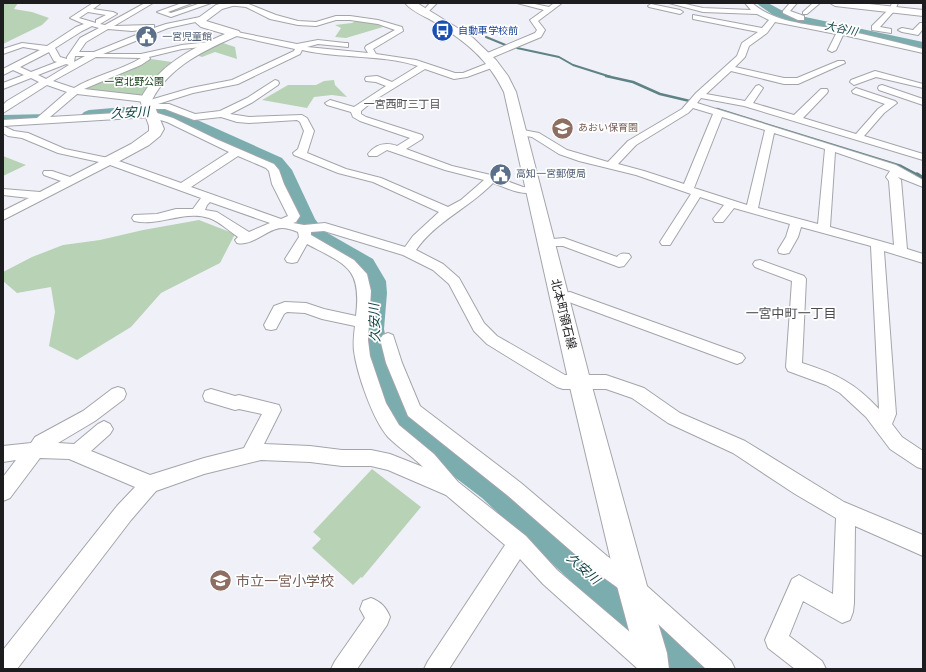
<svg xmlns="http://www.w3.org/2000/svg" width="926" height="672" font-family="Signika,'Noto Sans JP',sans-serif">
  <rect width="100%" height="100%" fill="#f0f1f8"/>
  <path fill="#b8d2b6" d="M3 3H18L14 9 32 12 49 18 42 25 3 44Z
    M361 18 383 27 346 38 335 37 341 28 335 25 352 23Z
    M223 43 235 47 237 59 215 52 202 57 196 55 214 45Z
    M151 59 172 62 151 83 142 95 139 96 82 90 91 83Z
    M334 80 335 85 347 97 332 95 314 97 307 108 262 100 288 85H316L324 81Z
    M3 156 26 165 3 176Z
    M199 220 235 234 220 263 161 293 131 327 77 360 49 346 55 312 51 287 17 293 3 281V272L32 257 63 245 100 240 143 230Z
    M372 469 421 507 362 578 361 577 353 585 312 548 321 539 313 532Z"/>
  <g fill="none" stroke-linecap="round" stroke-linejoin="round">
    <path stroke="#5f8284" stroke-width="2" d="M486 37 508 46
      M517 48 559 57 573 65 611 77"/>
    <path stroke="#5f8284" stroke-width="2.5" d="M606 76 633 82 660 94 694 102
      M717 109 901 166 918 175"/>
    <path stroke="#5f8284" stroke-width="3.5" d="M917 174 923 178"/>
    <path fill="#7badaf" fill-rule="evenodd" d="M756 3H768L781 10 796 15 923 42V50L790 21 773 15Z
      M137 106 175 110 282 158 292 170 315 219 324 231 373 259 386 281 387 293 384 329 388 349 402 391 410 408 426 422 504 478 615 576 709 656 715 669H668L591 600 482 498 406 440 390 424 376 391 364 349 360 329 365 293 364 281 358 268 310 239 296 221 275 171 270 166 167 117 137 116 89 120 84 118 81 115 84 112 89 110Z
      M49 114 54 116 57 119 54 122 3 125V115Z"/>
    <defs>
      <path id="street" d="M93 3H101L93 9 113 12 117 14 100 24 105 25 145 3H153L114 26 151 25H154V28L166 24 200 17 204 19 200 21 168 28 103 54H141L182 45 209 42H212V46L182 49 149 57 150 59 141 65 84 89 146 96 149 97 150 100 191 88 232 80 294 51 295 49 232 35V31L297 44 318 40 345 43H348V47L318 44 307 47 368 53 365 48 366 46 395 30 378 24 350 20H336L316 26 298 25 270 19 246 7 227 5 226 3H246L276 15 298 21 316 22 336 16H350L378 20 402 27 403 31 373 49 376 54 416 60 455 73H463L491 62H497L498 64 497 66 467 77 454 79 425 69 373 101 361 111V114L366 117 422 135 423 137 422 139 406 149 452 166 491 175 523 187 536 188 538 190 536 192C521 196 507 188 493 183 469 208 436 221 416 250L443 264 459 278 484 323 497 336 565 375H606L644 388 680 413 745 441 844 502 923 535V556L855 526 854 603 853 612 850 620 842 623 803 601 789 636 822 661 826 669H795L768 648 765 640 792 579 799 575 833 594 836 518 795 494 733 453 668 423 632 398 606 389H563L557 387 487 344 474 331 449 284 433 270 403 255 324 231 311 232V235L354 260 367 274 371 291 368 340 370 356 386 403 399 425 434 454 458 482 526 536 557 570 664 661 668 669H638L543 584 520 559 449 669H424L428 661 505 545 446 495 388 470 371 466H342L310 462 261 460 204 474 156 491 131 520 17 669H3V650L117 506 135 487 69 459 40 458 10 498 3 501V477L16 460 3 462V446L31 443 35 437 83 411 112 389 118 387 124 389 126 394 124 399 95 421 58 443 74 444 98 424 104 421 110 424 113 429 110 434 91 451 150 475 204 458 244 448 262 414 239 409 235 410 205 401 203 396 205 391 211 389 235 396 239 395 279 405 281 410 264 444 310 446 342 450H371L390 454 423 467C412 456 399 448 388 437 373 420 357 374 354 351 353 343 354 334 355 326L322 319 305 313 287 312 284 314 276 329 271 330 266 329 264 325 274 306 285 302 306 303 324 309 356 316C362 267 346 265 307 244L297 262 292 263 287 262 285 259 299 237 298 232C293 230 287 228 282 228 268 228 252 247 237 243L235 240 238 237C229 231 219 221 209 218 183 210 159 227 134 221L132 218 134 215 157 214 176 209H193L201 198 110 165 3 220V211L29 198 3 195V189L40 192 61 181 44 175 43 173 44 171H52L70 177 99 162 58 153 22 138 8 136 3 133V126L14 131 28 133 65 149 113 159 181 183 229 152 167 122 150 117 3 126V120L37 118 67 92 47 85 3 113V105L7 101 39 82 31 78 3 89V83L24 75 13 70 3 75V69L40 50 23 47 3 54V49L22 43 47 46 76 27 84 24 70 18ZM88 12 106 15 96 20V23L79 18ZM92 26 99 28 80 38 67 57V59L60 57 55 48 82 31ZM108 29 132 31 151 29 94 52H79L86 42ZM302 50C340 59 381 54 418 66L392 82 377 76 366 77 365 79 366 81 376 82 386 86 354 107 330 100 325 103 327 105 351 112 353 117 360 121 410 138 397 146C386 142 376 144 368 154L369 156H377L387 150 445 170 484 180 461 200 448 207 381 178 346 169 307 153 314 131 307 118 302 115 249 117 230 114 253 102 278 85 279 83 278 81 275 80 247 98 220 111 195 114 169 104H158L193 93 238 84 300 54ZM49 52 54 61 57 62 31 72 20 67ZM75 56H85L74 62ZM96 57 141 58C120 71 95 75 74 88L53 81ZM66 64 69 65 46 79 38 75ZM77 94 145 102 142 104 148 109H165L194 120 221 117 237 122 249 123 297 120 300 122 304 131 298 149 293 153 294 155 338 173 373 182 439 212 413 236 405 247 325 223 304 225 293 223 296 222 300 216 284 184 279 170 274 164 216 139 173 118 151 111 50 117ZM238 156 266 168 269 171 272 184 288 216 281 219 191 187ZM210 202 270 223 249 232 217 212 205 210 207 205Z
        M182 3H192L168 12 171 13 201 3H211L171 17 157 12Z
        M430 3H437L427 13H423V11Z
        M517 3H530L549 7 554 3H562L538 21 545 30 541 37 491 58H485V54L535 33 537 30 530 20 544 10Z
        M669 3H681L703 8 751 10 745 3H752C776 24 812 24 842 30 869 35 896 42 923 49V53L843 35 836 50 832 52 828 50 836 34 775 22 767 33 749 46 745 57 735 67 784 78H797L838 61H844L845 63 798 84H784L731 71 706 94 745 101 756 86 759 85 763 88 753 103 794 115 821 89H827L828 91 827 93 803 118 856 134 878 109 885 104 853 93 852 91 856 88 895 101 897 103 884 113 864 136 923 154V160L744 106 701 98 697 103 896 165 923 180V187L898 177 901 180 907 249 923 254V263L884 251 896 414 892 424 902 437 923 451V469L917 467 890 449 866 417 840 393 826 385 788 371 786 367 792 281 755 267 753 264 755 261 760 260 804 276 806 279 802 363C836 374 854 382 879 409L871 246 801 227 798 237 789 253 784 254 779 253 778 250 786 237 790 224 734 208 723 222H715L713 219 724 205 700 197 670 245H662L660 242 691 194 636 175 579 161 559 154 532 137 514 134 513 132 518 129 539 133 567 150 608 162 628 141 682 109 696 93 737 56 742 43 758 32 693 19V15L762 28 769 20 757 14 703 12ZM693 108 713 114 684 184 644 171 618 164 636 145 688 113ZM722 117 765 130 747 205 694 188ZM774 133 825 149 818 224 758 208ZM835 152 890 171 886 177 889 181 894 245 830 227Z
        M790 3H797L790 11 804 16V20H798L783 13V11Z
        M813 3H820L807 14H803V12Z
        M892 3H898L895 10 880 27 891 29V33L872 30V26L890 8Z
        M651 4 680 10 683 12 680 14 649 7 648 6Z
        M920 23H923V29L918 35 902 32 898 30 902 28 913 30Z
        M875 71 923 84V88L876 77 854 85 850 82 851 80Z
        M882 85 923 99V105L879 90 878 88 879 86Z
        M564 238 617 257C620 253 623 253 629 254L631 257 624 266 619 267 563 246H542L540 243 542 240Z
        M570 292 742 354 745 358 742 362 737 364 569 302 559 303 554 302 552 298 554 294Z
        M388 333 393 335 402 363 420 406 521 483 607 556 639 579 731 661 735 669H706L625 593 593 570 507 495 408 416 386 363 380 339 383 335Z
        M371 598C381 602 386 607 390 617L387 625 357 669H331L335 661 365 618 360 609 363 601Z"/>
      <path id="secondary" d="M223 3H238L236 5 222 9 206 21 239 31 240 33 239 35C207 49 169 66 152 100L164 129 160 136 149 145 114 164 109 165 104 164 102 161 104 158 131 144 149 131V126L140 100C157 66 192 48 225 34L201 27 194 21 216 5Z
        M405 3H417L472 37 496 60 508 76 516 92 591 383 647 586 667 653 669 669H637L635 653 617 586 569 383 504 92C488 59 466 42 436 23 427 17 412 12 405 3Z
        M830 3H860L923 10V16L835 6Z"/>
    </defs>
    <use href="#street" stroke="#a4a5ab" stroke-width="2"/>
    <use href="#secondary" stroke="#a4a5ab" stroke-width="2"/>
    <use href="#street" fill="#fff" fill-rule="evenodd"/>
    <use href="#secondary" fill="#fff" fill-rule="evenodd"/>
  </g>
  <defs>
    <symbol id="bus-disc" viewBox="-11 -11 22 22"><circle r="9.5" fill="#1a4fb4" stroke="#fff"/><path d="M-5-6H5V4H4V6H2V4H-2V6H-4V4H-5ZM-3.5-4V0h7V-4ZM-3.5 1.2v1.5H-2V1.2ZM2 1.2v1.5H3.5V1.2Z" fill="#fff"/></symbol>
    <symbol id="civic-disc" viewBox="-11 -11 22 22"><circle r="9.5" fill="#5c6f8a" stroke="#fff"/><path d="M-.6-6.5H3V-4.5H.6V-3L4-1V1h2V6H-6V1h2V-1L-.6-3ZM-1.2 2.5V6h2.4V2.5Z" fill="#fff"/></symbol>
    <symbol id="school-disc" viewBox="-11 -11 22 22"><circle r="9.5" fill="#8d6e63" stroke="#fff"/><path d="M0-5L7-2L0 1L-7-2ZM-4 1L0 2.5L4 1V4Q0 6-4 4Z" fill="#fff"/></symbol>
  </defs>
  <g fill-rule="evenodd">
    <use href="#bus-disc" x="430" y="18" width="25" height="25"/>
    <use href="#civic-disc" x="134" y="24" width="25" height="25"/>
    <use href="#school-disc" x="550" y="116" width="25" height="25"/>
    <use href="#civic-disc" x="488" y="162" width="25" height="25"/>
    <use href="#school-disc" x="208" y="568" width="25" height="25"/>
  </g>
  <g text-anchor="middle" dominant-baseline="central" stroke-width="3.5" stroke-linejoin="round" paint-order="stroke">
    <g font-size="10" fill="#164399" stroke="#fff" text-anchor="start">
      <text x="458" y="31">自動車学校前</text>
    </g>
    <g font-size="10" fill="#4e5e75" stroke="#fff" text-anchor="start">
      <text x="162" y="37">一宮児童館</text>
      <text x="516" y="174">高知一宮郵便局</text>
    </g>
    <g font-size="10" fill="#0b370d" stroke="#fff">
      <text x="134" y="82">一宮北野公園</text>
    </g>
    <g font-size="10" fill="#785e54" stroke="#fff" text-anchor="start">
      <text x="578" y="128">あおい保育園</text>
    </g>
    <g font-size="11" font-style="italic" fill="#0c3d3f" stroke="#fff">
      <text transform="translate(841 29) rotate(12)">大谷川</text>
    </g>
    <g font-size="11" fill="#4a4b50" stroke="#fff">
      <text x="402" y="104">一宮西町三丁目</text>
    </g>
    <g font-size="12" fill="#1d1d20" stroke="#fff">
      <text transform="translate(563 314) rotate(76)">北本町領石線</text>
    </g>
    <g font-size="13" font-style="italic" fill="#0c3d3f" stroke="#fff">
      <text transform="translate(130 113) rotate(-3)">久安川</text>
      <text transform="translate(375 323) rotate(-92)">久安川</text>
      <text transform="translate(583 569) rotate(42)">久安川</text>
    </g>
    <g font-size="13" fill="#4a4b50" stroke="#fff">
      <text x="791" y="314">一宮中町一丁目</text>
    </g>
    <g font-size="14" fill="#785e54" stroke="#fff" text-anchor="start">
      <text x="236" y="581">市立一宮小学校</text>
    </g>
  </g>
  <rect width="926" height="672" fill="none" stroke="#1d1d20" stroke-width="8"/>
</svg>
